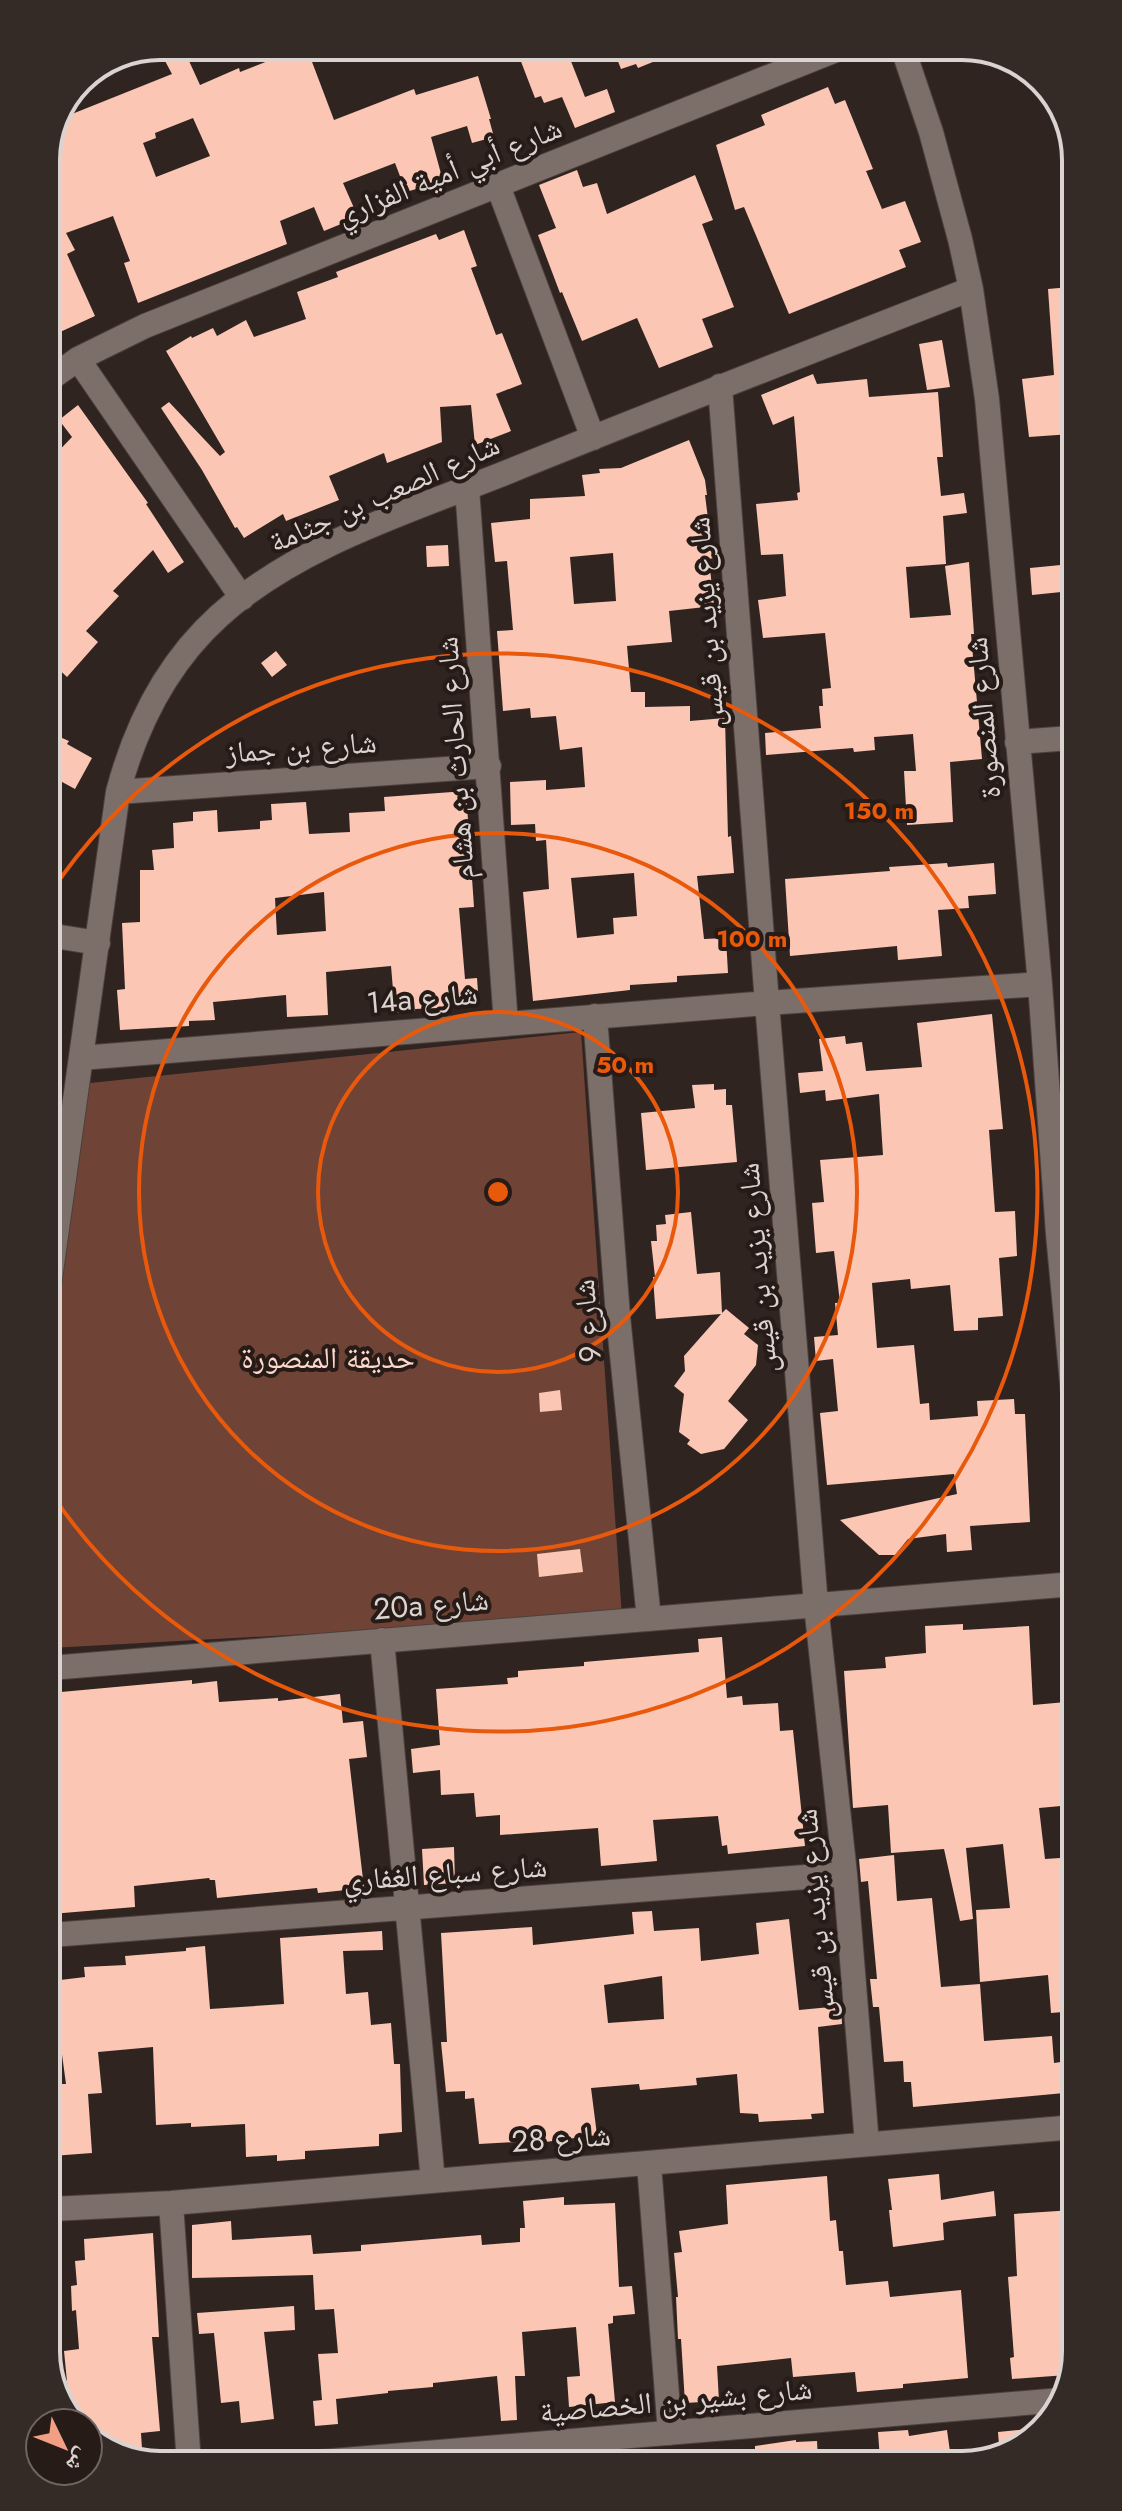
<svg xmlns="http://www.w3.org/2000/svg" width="1122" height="2511" font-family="Jost,'Noto Naskh Arabic',sans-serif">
  <rect width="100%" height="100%" fill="#302421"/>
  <path fill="#3d2a25" d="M1072 767V914L1062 768Z"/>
  <path fill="#6f4437" d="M581 1032 622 1617 50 1648 49 1371 90 1083Z"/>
  <path fill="#fcc6b5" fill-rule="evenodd" d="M306 46 334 120 414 89 416 95 478 76 491 119H489L494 137 472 143 467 126 431 137 443 181 406 192 395 163 343 183 358 217 324 231 314 207 280 221 287 244 138 303 124 263 130 261 113 216 66 233 75 250 67 254 95 316 47 338 46 153 62 118 172 74 164 59 184 50 200 85 239 68 240 72ZM193 118 210 156 156 177 143 143 156 138 155 133Z
    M534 46H565L585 97 607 89 615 112 575 128 562 97 544 103 541 96 535 98 520 59 536 53Z
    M612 46H689L690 47 638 68 636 64 621 69Z
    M828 87 835 104 845 100 873 169 866 171 882 209 905 201 921 242 899 250 906 267 789 314 744 207 735 210 716 145 765 125 761 115Z
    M577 170 583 187 597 183 607 214 695 175 713 220 702 224 734 307 702 319 713 347 659 368 637 318 582 341 562 292 560 293 538 235 556 228 539 185Z
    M464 230 477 266 471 268 496 335 502 333 522 384 496 394 511 431 475 445 471 405 440 407 442 442 387 463 384 453 329 476 339 500 286 521 283 514 244 538 237 527 235 528 202 470 161 408 169 402 220 456 225 452 166 351 191 336 192 338 213 328 217 336 246 320 254 337 306 319 297 292 338 277 336 272 436 234 439 240Z
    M1070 287 1071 434 1029 437 1022 379 1054 375 1048 289Z
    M942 340 950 387 927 390 919 344Z
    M813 374 817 384 867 379 869 397 938 392 943 457H937L941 496 964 493 967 513 943 516 946 564 906 567 910 618 951 615 945 566 969 562 974 634H971L982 759 950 762 953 822 907 825 904 771H916L913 734 874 737 875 750 854 752 853 748 766 755 765 733 821 728 819 706H823L822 689 831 688 825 633 763 638 758 600 786 596 783 554 761 555 756 504 798 500 797 493 800 492 794 416 773 425 761 395Z
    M78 405 148 503 146 504 184 562 168 573 153 550 113 591 119 596 86 631 98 642 67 677 48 659 47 463 72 437 59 420Z
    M689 440 705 480 707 495H705L713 558 709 559 714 606 669 611 672 642 627 646 631 692H645V707L690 706V721L725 718 728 837 731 836 734 873 697 876 704 939 726 938 728 973 677 976V982L630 985V990L533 1001 523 892 549 889 546 840 536 841 535 824 511 825 510 782 546 780V790L585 787 582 747 560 750 556 716 531 718 530 708 503 711 497 631 513 630 507 561 495 562 491 523 530 519V499L585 496 582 475 600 473 599 469 621 468ZM613 553 616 601 574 604 570 557ZM634 873 637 916 613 918 614 934 577 938 571 878Z
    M448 545 449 566 427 567 426 546Z
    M1071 564V591L1032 595 1030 568Z
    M276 651 287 665 272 677 261 663Z
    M48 732 69 741 67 744 92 758 75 789 53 777 48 790Z
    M466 791 474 907 459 908 465 979 477 978 479 1006 415 1009V1011L395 1013 391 966 326 972 328 1015 287 1017 286 995 213 1002 215 1020 189 1021V1026L120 1030 117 990 125 989 122 923 140 922V870H154L152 850 174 848 173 823 193 821V812L217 810 218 832 260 829V821L272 820 271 804 306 802 309 834 350 832 349 813 385 811 384 797ZM324 892 326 931 277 935 275 898Z
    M947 863 948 867 994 863 996 894 968 896 969 908 938 910 942 956 898 960 897 946 790 956 785 879 890 871 889 867Z
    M992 1014 1003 1129 989 1130 995 1212 1015 1211 1017 1256 999 1258 1003 1316 978 1318V1330L954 1331 950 1285 911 1289 910 1279 872 1283 877 1348 914 1345 920 1404 929 1403 930 1420 978 1416 977 1401 1014 1399 1015 1414H1025L1030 1522 970 1526 972 1550 947 1552 946 1534 908 1539 895 1555H879L840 1520 957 1494 954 1474 827 1485 820 1413 838 1411 833 1359 816 1361 814 1337 838 1335 835 1303H840L834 1251 816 1253 812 1203 824 1202 820 1160 883 1155 879 1094 826 1101 825 1090 800 1093 798 1073 823 1071 819 1039 845 1036 846 1044 862 1042 866 1071 922 1067 917 1023Z
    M714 1084V1090L726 1089V1105H732L737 1162 646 1170 641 1113 695 1108 692 1085Z
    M691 1212 697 1274 720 1272 722 1313 726 1309 749 1328 744 1334 758 1345 756 1365 728 1401 748 1420 724 1449 701 1454 687 1444 690 1440 679 1432 684 1394 674 1386 685 1371 684 1356 721 1314 656 1319 653 1277H655L651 1241H657L656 1225 666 1224 665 1215Z
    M560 1390 562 1410 540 1412 539 1393Z
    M580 1549 583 1572 539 1577 537 1554Z
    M963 1624V1630L1029 1626 1033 1705 1066 1702 1070 1744H1066L1072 1805 1039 1808 1045 1859 1075 1857V2011L1051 2013 1048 1975 980 1982 976 1910 1010 1908 1003 1844 966 1848 973 1919 960 1921 944 1849 891 1853 888 1805 853 1808 844 1671 886 1668 885 1657 926 1653 925 1626Z
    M722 1637 727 1698 742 1696 743 1705 778 1703 780 1731 793 1730 805 1846 728 1854 727 1845 722 1846 718 1816 653 1820 657 1861 601 1866 598 1828 500 1835V1815L476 1817 474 1793 441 1795 440 1770 413 1773 411 1749 440 1745 436 1689 508 1684 507 1678 518 1677V1671L584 1666V1662L699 1652 698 1639Z
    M192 1680V1684L217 1681 219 1702 278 1698V1701L340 1694 343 1723 363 1721 367 1757 349 1759 364 1888 318 1893 317 1888 217 1898 215 1880H210L209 1878 134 1886 135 1907 51 1914 50 1693Z
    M454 1847 455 1883 424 1885 422 1849Z
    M894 1855 897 1901 932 1898 941 1987 980 1984 984 2041 1052 2036 1054 2063 1075 2060V2092L913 2107 911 2082H904L903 2061 884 2062 879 2007H873L870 1979H877L868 1881 861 1882 859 1859Z
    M652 1911 654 1931 699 1928 701 1961 759 1954 756 1923 789 1919 799 2010 841 2006 842 2024 818 2027 824 2113 811 2114 812 2119 759 2122 758 2114 740 2113 737 2074 696 2078 697 2085 640 2090 639 2084 591 2088 597 2135 516 2146 515 2142 479 2144 474 2098 465 2099V2091L446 2092 441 2042H447L441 1933 532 1927 533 1945 634 1934 632 1912ZM662 1976 664 2019 608 2023 604 1985Z
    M382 1931 383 1950 343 1951 346 1994 368 1992 371 2025 391 2023 394 2064H400L402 2132 379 2134V2146L305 2151V2159L277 2161V2155L246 2157 245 2124 191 2127V2123L156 2125 153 2047 98 2052 102 2093 88 2094 92 2153 52 2156 51 2084H66L52 1981 85 1977 84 1967 126 1965 125 1956 186 1951V1948L205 1946 210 2009 284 2004 280 1938Z
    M939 2174 941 2200 994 2191 996 2216 950 2221 943 2223 944 2240 893 2247 889 2210H892L888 2179Z
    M827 2176 830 2221 836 2220 839 2251H843L846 2285 888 2281 890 2297 961 2290 968 2378 903 2384V2388L857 2392 855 2372 793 2377 791 2358 717 2366 719 2401 685 2403 681 2339H678L676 2297H678L674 2253 682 2252 679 2231 728 2224 726 2185Z
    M564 2197V2205L615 2203 619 2287 632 2286 635 2314 613 2316V2323L608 2324 615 2402 569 2407 567 2377 580 2376 576 2327 522 2332 525 2376H515L517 2420 501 2421 497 2376 433 2383V2387L388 2391V2393L336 2399 338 2424 315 2426 313 2401 322 2400 318 2354 338 2353 334 2309 315 2310 313 2275 192 2278V2225L231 2221 232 2240 311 2235 313 2254 361 2251V2245L481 2235 482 2245 520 2242V2228H525L523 2201Z
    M1073 2210 1074 2229H1068L1070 2266 1076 2265V2335L1065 2336 1067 2375 1012 2379 1010 2358 1014 2357 1008 2277 1017 2276 1014 2214Z
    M153 2233 159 2337H152L160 2431 141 2433 142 2449 117 2451 90 2441 88 2438V2423H77L70 2412 64 2351 79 2349 76 2310 72 2311 71 2286 77 2285 75 2261 85 2260 84 2239Z
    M294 2306 295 2330 264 2332 274 2419 241 2423 239 2401 221 2403 214 2333 199 2334 197 2313Z
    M1039 2428 1014 2448 1000 2458 998 2432Z
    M908 2430 909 2436 947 2430 951 2459 880 2460 878 2432Z
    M796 2440V2442L817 2441 818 2460H755V2446Z"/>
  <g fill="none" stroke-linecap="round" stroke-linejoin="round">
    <defs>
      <path id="minor" d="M902 46 931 132 960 239 971 289 987 399 1040 984 1058 1234 1073 1394
        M498 186 593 438
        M78 359 242 598
        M47 381 78 359 145 326 846 46
        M720 386 767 1003 816 1605 845 1874 867 2144
        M467 488 506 1024
        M1017 742 1071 738
        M118 792 489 766
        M48 935 98 943
        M595 1016 618 1316 649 1619
        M81 1058 767 1003 1040 984
        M49 1286 118 792C136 724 167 663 219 616 299 544 411 511 510 471 663 409 817 349 971 289
        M382 1640 433 2181
        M50 1668 1074 1584
        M51 1935 845 1874
        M649 2164 670 2433
        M171 2203 189 2464
        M52 2209 171 2203 1075 2127
        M296 2464 1061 2400"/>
    </defs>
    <use href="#minor" stroke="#4b403d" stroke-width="26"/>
    <use href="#minor" stroke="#7c6e69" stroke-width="24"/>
  </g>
  <g fill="none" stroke="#e8590c" stroke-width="4">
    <circle cx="498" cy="1192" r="180"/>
    <circle cx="498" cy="1192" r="359"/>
    <path d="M49 895A539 539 0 1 1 51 1493"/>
  </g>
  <g text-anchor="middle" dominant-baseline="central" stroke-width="8" stroke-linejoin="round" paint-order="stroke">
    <g font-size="30" fill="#dbd3d0" stroke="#261b17">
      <text transform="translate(449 171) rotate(-22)">شارع أبي أمية الفزاري</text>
      <text transform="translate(384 493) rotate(-24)">شارع الصعب بن جثامة</text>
      <text transform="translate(706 622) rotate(-94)">شارع يزيد بن قيس</text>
      <text transform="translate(983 718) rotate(-95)">شارع المنصورة</text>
      <text transform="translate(301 747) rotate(-4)">شارع بن جماز</text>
      <text transform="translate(455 758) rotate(-94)">شارع الحارث بن هشام</text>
      <text transform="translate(422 998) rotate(-5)">14a شارع</text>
      <text transform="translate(757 1268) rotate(-95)">شارع يزيد بن قيس</text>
      <text transform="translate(587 1321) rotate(-95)">شارع 9</text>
      <text transform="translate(431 1604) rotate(-5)">20a شارع</text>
      <text transform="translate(445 1873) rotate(-4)">شارع سباع الغفاري</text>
      <text transform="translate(815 1914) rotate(-95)">شارع يزيد بن قيس</text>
      <text transform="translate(561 2138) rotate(-4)">شارع 28</text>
      <text transform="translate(676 2400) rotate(-5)">شارع بشير بن الخصاصية</text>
    </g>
    <g font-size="30" fill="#fed8cc" stroke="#261b17">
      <text x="328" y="1357">حديقة المنصورة</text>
    </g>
  </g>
  <path d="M0 0H1122V2511H0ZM160 60H962A100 100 0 0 1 1062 160V2351A100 100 0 0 1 962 2451H160A100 100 0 0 1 60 2351V160A100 100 0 0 1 160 60Z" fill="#342a26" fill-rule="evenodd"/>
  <path fill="none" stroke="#dbd3d0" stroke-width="4" d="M160 60H962A100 100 0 0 1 1062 160V2351A100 100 0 0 1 962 2451H160A100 100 0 0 1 60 2351V160A100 100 0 0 1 160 60Z"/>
  <circle cx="498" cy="1192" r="12" fill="#e8590c" stroke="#261b17" stroke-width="4"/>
  <g font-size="24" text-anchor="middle" font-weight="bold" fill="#e8590c" stroke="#261b17" stroke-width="8" stroke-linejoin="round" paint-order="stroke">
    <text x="879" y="819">150 m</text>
    <text x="752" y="947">100 m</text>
    <text x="625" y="1073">50 m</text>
  </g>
  <g transform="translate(64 2447) rotate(133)"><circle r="38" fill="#261b17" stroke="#6e6561" stroke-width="2"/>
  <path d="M0-6L14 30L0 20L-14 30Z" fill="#f39f84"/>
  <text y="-12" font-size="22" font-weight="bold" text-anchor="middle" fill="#dbd3d0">ش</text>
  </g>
</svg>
